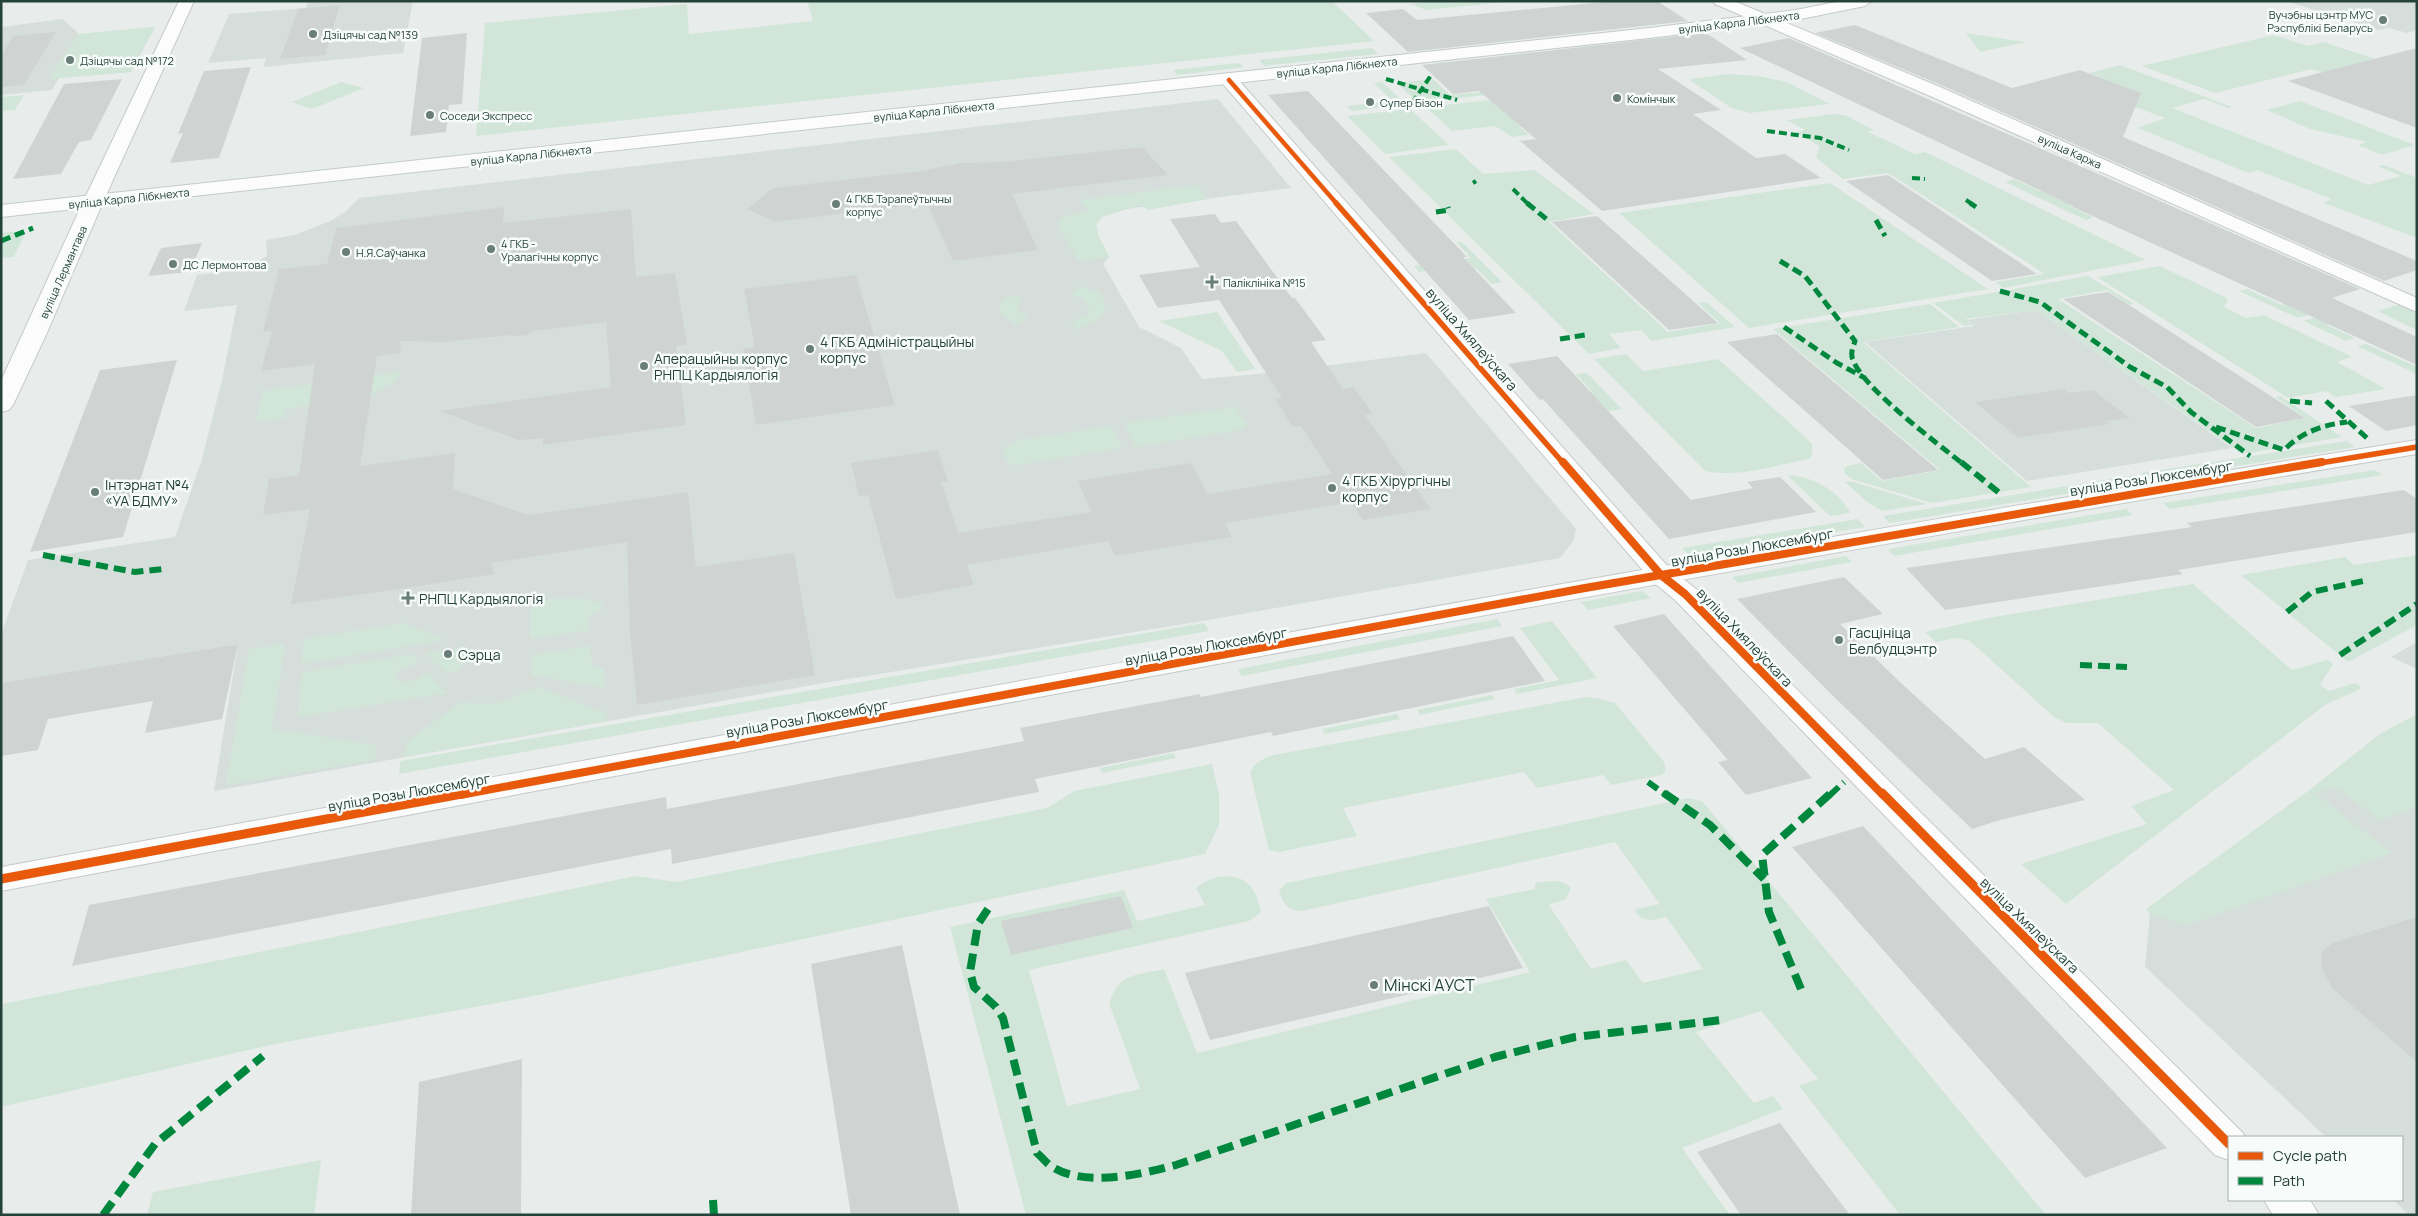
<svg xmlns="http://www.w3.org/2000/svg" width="2418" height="1216" font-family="Manrope,sans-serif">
  <rect width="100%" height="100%" fill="#e8edeb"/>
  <path fill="#d6dedb" d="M308 1H413L403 53 263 67 266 58 208 63 229 14 306 8Z
    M2277 1H2417V30L2407 33 2389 28 2379 30 2289 2Z
    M63 19 79 34 155 27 131 72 59 78 52 90 1 95V27Z
    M1218 99 1291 188 1126 209 1102 217 1096 225 1098 235 1109 257 1103 264 1139 327 1181 348 1202 379 1268 373 1426 353 1576 529 1574 540 1560 558 1208 620 818 684 214 791 238 644 1 683V635L28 560 175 537 202 459 222 380 237 305 184 311 197 275 244 269 267 256 266 240 295 235 330 221 345 212 359 198Z
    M2036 310 2232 448 2027 481 1865 342 1974 326 1967 320Z
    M2417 642V669L2391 657Z
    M2417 755V1215H2409L2393 1200H2402V1137H2326L2145 967 2150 914 2321 798 2315 793Z"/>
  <path fill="#d1e6d8" d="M807 1H1332L1374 41 476 136 485 23 687 4 689 34 813 21Z
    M1430 1H1515L1426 10 1411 4Z
    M155 27 131 72 49 79 79 34Z
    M1966 33 2026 42 1980 52Z
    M2274 35 2308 46 2323 42 2391 64 2417 107 2312 69 2215 93 2142 66Z
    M1372 48 1378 54 1264 66 1259 60Z
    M1239 63 1244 67 1177 75 1173 70Z
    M2120 65 2232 107 2228 108 2204 99 2172 108 2368 185 2401 176 2378 166 2384 165 2417 178V238L2324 203 2331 199 2257 170 2248 173 2138 128 2165 118 2117 100 2065 88 2102 78 2090 73Z
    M1728 74 1758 76 1787 82 1829 104 1750 113 1732 108 1691 81V79Z
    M1433 79 1450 95 1482 92 1486 95 1418 103 1397 83Z
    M1675 80 1708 102 1520 127 1529 135 1512 137 1495 126 1452 131 1426 107Z
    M341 82 364 88 312 109 292 102Z
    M1382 82 1406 104 1352 111 1347 106 1392 101 1374 83Z
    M24 95 15 110 1 111V97Z
    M2300 101 2415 145 2382 155 2358 145 2367 142 2310 129 2267 110Z
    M1410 109 1449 145 1385 154 1347 116Z
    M1833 114 1845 115 1874 130 1868 132 1915 154 1925 152 2146 260 2003 288 1996 282 2045 274 1888 173 1843 179 1816 158 1819 146 1796 132 1805 130 1787 120Z
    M1456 149 1483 174 1534 170 1594 214 1549 222 1668 332 1720 323 1698 303 1706 302 1735 327 1652 341 1641 330 1609 334 1621 348 1589 354 1389 157Z
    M2014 179 2040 191 2076 182 2108 196 2070 206 2093 217 2086 220 2005 182Z
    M1830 183 1988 289 1749 328 1619 213Z
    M1197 185 1208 199 1148 210 1140 205 1102 217 1096 225 1098 235 1109 257 1078 261 1058 224C1062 213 1077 214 1088 212L1080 200Z
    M22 231 26 232 14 257 1 258V233Z
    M1456 242H1462L1502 282 1492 284 1477 269 1436 275 1431 270 1419 272 1414 266 1471 258Z
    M2160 266 2225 297 2228 301 2224 307 2246 318 2264 315 2352 357 2337 362 2386 389 2336 397 2326 391 2288 398 2097 277Z
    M2088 276 2134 304 2129 305 2107 290 2058 299 2256 428 2306 418 2275 397 2280 396 2342 437 2242 454 2036 310 1966 319 1972 325 1964 326 1933 303Z
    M1081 286 1100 293C1114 316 1096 321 1077 329L1071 322 1085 317 1090 312 1084 298 1071 295Z
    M2247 289 2282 305 2319 293 2342 304 2298 318 2239 291Z
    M1009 296 1022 299 1018 303C1017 312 1021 314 1029 317L1016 325 1001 313 1000 305Z
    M1930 304 1959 327 1863 342 2031 487 1932 503 1852 479 1845 474 1844 469 1847 466 1861 463 1882 481 1940 470 1773 329Z
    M2401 304 2417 311V330L2377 311Z
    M2348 306 2364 313 2327 325 2355 338 2346 341 2304 321Z
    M1217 312 1255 369 1237 372 1222 351 1159 321Z
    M2366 344 2417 367V374L2357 346Z
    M1626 354 1643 371 1718 359 1801 433 1812 444V455L1809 459C1776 465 1738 478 1705 471L1594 359Z
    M399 372 396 380 364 400H345L286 409 284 418 256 422 263 391Z
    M1587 373 1622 409 1560 419 1544 400 1592 392 1576 374Z
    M1235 407 1247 423 1245 427 1235 431 1135 447 1124 423Z
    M1111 426 1123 448 1017 465 1008 463 1004 457 1006 447 1015 441Z
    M2347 441 2355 447 2150 480 2141 473Z
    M2375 470 2383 475 2170 509 2163 503Z
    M1787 475C1809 475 1841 491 1850 513L1830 516Z
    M2136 475 2144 481 1890 523 1883 516Z
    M1850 481 1927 504 1882 511 1867 502 1845 482Z
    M2126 509 2133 515 1894 556 1888 549Z
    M1858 519 1865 527 1706 553 1688 554 1682 548Z
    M2417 555V625L2348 662 2241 575 2345 557 2354 565Z
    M1846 556 1852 562 1738 583 1732 577Z
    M2193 584 2292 670 2327 660 2333 664 2320 685 2329 691 2355 683 2362 688 2325 705 2066 904 2021 864 2147 824 2131 806 2174 790 2098 723H2066L2053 716 1970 641 1956 638 1936 642 1925 632 1988 618Z
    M1642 591 1651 598 1588 610 1581 602Z
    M578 598 603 603 601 609 587 618 589 630 530 639V609L549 599Z
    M1497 619 1502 626 1242 676 1238 669Z
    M1552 621 1597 678 1517 694 1514 689 1559 680 1520 628Z
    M404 623 445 640 301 664 304 639Z
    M1204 623 1209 631 399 774 400 761Z
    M285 644 272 729 376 745 375 760 226 785 249 649Z
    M590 646 592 665 604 669V688L531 675 532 655Z
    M465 647 460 670 446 673 425 653Z
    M412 654 419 662 397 672 395 676 400 682 417 680 427 672 447 693 298 717 302 672Z
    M539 687 607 714V721L403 757 407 742 461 702C476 703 491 706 505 700 517 696 526 690 539 687Z
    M1492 695 1495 699 1420 715 1417 710Z
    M1586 697 1597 698 1615 703 1664 762 1666 770 1662 775 1611 785 1603 775 1537 788 1524 772 1343 808 1357 836 1279 852 1269 850 1250 772C1255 763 1260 761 1269 756Z
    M1397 714 1400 719 1325 734 1322 729Z
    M2417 714V807L2380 820 2335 787 2315 793 2392 853 2187 925 2150 914 2146 909 2308 791 2380 734Z
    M1173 753 1176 758 1102 773 1100 768Z
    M1212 764 1219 794V825L1205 854 539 995 275 1044 1 1107 2 1004 636 876 676 882 1047 808 1074 791Z
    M1688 798 1702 801 2046 1215H1900L1799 1086 1818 1079 1761 1011 1696 1032 1754 1103 1773 1096 1783 1109 1682 1148 1730 1215H1026L950 927 1124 890 1137 921 1205 905 1196 888C1211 875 1237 870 1251 887 1256 892 1258 903 1261 909L1260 913 1249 921 1029 970 1067 1106 1140 1089 1109 1003C1120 972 1135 976 1164 969L1197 1053 1530 972 1486 899 1535 889V883C1547 881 1562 878 1571 888L1566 899 1549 905 1591 969 1626 960 1643 983 1703 969 1666 917C1654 920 1645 923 1636 913V909L1660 904 1615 842 1302 911C1287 910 1283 904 1279 890L1287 883Z
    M321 1160 314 1215H147L153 1192Z"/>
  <path fill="#cfd4d2" d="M1614 1H1657L1688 21 1408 52 1366 13 1403 9 1417 20Z
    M340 5 325 55 280 59 298 9Z
    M1855 25 2012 88 2080 70 2141 93 2123 137 2417 261V270L2384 281 1941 85 1815 33Z
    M56 32 24 85 1 87V55L14 36Z
    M467 33 462 104 449 105 446 132 410 136 422 38Z
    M1706 33 1747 60 1658 69 1721 110 1693 114 1756 158 1785 154 1821 178 1602 211 1520 141 1536 139 1479 91 1453 94 1422 65Z
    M1789 38 2360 289 2332 298 2417 337V365L2071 206H2073L1740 48Z
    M2417 48V128L2288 81Z
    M251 67 219 158 170 163 183 133 178 134 204 71Z
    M122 79 91 140 79 142 61 174 13 179 64 84Z
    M1308 91 1467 257H1463L1516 313 1469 320 1268 95Z
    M1142 147 1168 175 1012 194 1038 250 953 261 927 203 775 222 747 209 773 188 922 171 960 163 1003 162Z
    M1888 175 2037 274 1992 281 1846 181Z
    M504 207 503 223 631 209 636 277 675 273 687 344 676 346 686 425 543 445V438L519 440 439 411 611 387 606 322 533 331 528 335 515 336 513 335 444 342 401 341 400 353 377 356 360 466 455 453 453 489 528 515 688 492 696 567 794 553 815 675 637 705 630 634 627 542 491 563 494 574 387 591 291 604 310 509 263 515 269 479 299 475 315 364 261 371 272 331 263 332 279 269 327 264 336 228Z
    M1215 214 1221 223 1236 221 1292 298H1295L1326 340 1311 342 1343 389 1353 387 1373 414 1365 415 1431 509 1363 520 1351 502 1225 523 1232 537 1115 556 1108 541 967 565 974 585 896 599 868 495 859 496 851 463 938 450 948 481 941 482 958 533 1091 512 1078 481 1191 463 1208 494 1332 474 1301 426 1293 427 1275 399 1282 398 1219 300 1158 308 1139 275 1200 267 1170 219Z
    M1597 216 1639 253 1718 323 1669 330 1552 222Z
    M202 243 190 272 148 276 161 248Z
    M856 275 895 405 756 425 743 349 755 347 744 289Z
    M2108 292 2132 307 2305 418 2256 427 2063 299Z
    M1777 334 1783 339 1938 470 1883 480 1727 342Z
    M1557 356 1691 500 1753 488 1747 482 1780 477 1816 512 1669 539 1543 399 1540 400 1508 364Z
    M177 360 123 537 30 552 100 370Z
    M2064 389 2069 393 2093 390 2130 418 2106 421 2110 424 2018 438 1975 402Z
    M2417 395V425L2386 431 2349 406Z
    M2404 490 2417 499V532L2178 570 2183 574 1945 610 1906 568 2192 527 2187 523Z
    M1844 577 1883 614 1840 624 1902 684 1985 759 2024 747 2085 800 2000 820 1972 829 1833 696 1737 599Z
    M1664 614 1731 689 1812 778 1746 795 1718 762 1728 760 1613 626Z
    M1513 636 1545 681 1273 736 1271 732 1035 779 1039 792 672 864 671 849 72 966 89 905 666 797 667 809 1024 741 1020 728 1200 694 1201 697Z
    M238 644 222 719 145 733 153 701 48 719 38 750 1 756V683Z
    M1863 826 2167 1148 2085 1178 1792 847Z
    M1121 896 1133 928 1011 955 1001 921Z
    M1489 906 1523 968 1210 1040 1185 973Z
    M2417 917V1062L2334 990 2322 969 2321 952 2333 943Z
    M902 945 944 1142 960 1215H851L811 964Z
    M522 1059 521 1215H411L419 1082Z
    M1780 1123 1817 1172 1850 1215H1741L1697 1152Z"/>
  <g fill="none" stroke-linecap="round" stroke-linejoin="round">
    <defs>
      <path id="minor" d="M179 1H194L103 202 100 206H86L83 202Z
        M1713 1H1734L1940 87 2417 298V312L1928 95 1715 4Z
        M1229 75 1235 76 1670 569 1695 588 2243 1133 2245 1137H2229V1160L2215 1155 1675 600 1652 581 1223 84 1221 80 1223 76Z
        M2264 1200H2310L2319 1215H2273Z"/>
      <path id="tertiary" d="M93 196 100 198 103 202 46 335 13 405 9 410 1 412V381L83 202 86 198Z
        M2417 440V454C1609 586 806 741 1 891V867C806 721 1609 569 2417 440Z"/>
      <path id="secondary" d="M1841 1H1872L1865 6 1796 20 1649 38 1 217V205L1649 28 1796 10Z"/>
    </defs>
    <use href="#minor" stroke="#c5cac8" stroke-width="2"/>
    <use href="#tertiary" stroke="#c5cac8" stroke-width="2"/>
    <use href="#secondary" stroke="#c3cbc8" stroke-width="2"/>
    <use href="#minor" fill="#fcfcfc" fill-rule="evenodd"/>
    <use href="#tertiary" fill="#fcfcfc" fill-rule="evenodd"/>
    <use href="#secondary" fill="#fcfcfc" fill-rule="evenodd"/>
    <path stroke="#00873e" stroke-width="4" stroke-dasharray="8 4" stroke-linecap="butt" d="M1386 79 1457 100
      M1412 103 1432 74
      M1767 131 1820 138 1849 150
      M1912 178 1925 179
      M1473 183 1476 181
      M1513 189 1528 204
      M1966 200 1972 204"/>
    <path stroke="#00873e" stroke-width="5" stroke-dasharray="10 5" stroke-linecap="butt" d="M1527 203 1550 222
      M1970 203 1976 207
      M1436 212 1449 210 1448 207
      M1876 220 1885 236
      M1 241 33 228
      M1780 261 1805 276 1855 341C1853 347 1850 354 1853 360 1863 388 1937 443 1963 464
      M2000 291 2040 302 2130 367 2167 387 2191 412 2250 456
      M1784 327 1837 363 1863 377
      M1560 339 1585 335
      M2290 401 2312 403
      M2326 401 2368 439
      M2216 427 2284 450C2302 432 2322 425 2347 422"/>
    <path stroke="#00873e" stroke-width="6" stroke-dasharray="12 6" stroke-linecap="butt" d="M1961 462 2002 495
      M43 555 135 572 163 569
      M2287 612 2312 592 2368 580
      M2340 655 2417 604
      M2080 665 2127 667
      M1648 782 1666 795
      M1830 795 1844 782"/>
    <path stroke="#00873e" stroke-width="8" stroke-dasharray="16 8" stroke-linecap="butt" d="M1664 793 1710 825 1764 879
      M988 909 978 924 970 972 974 987 996 1007 1003 1018 1037 1153C1042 1157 1046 1163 1051 1166 1083 1188 1142 1174 1176 1165L1495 1057 1575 1037 1722 1020
      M1801 989 1769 912 1762 855 1831 793
      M713 1200 714 1215
      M103 1215 155 1144 263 1056"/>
    <defs>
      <path id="cycleway-far3" d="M1229 80 1337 204"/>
      <path id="cycleway-far2" d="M1336 203 1564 464
        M2314 464 2417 447"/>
      <path id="cycleway-far1" d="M1563 462 1661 575 1685 594 1883 795
        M460 795 1585 588 2322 462"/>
      <path id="cycleway" d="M1882 793 2229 1144
        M1 879 467 793"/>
    </defs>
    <use href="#cycleway-far3" stroke="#f7fbf9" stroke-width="6"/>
    <use href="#cycleway-far2" stroke="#f7fbf9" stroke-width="8"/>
    <use href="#cycleway-far1" stroke="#f7fbf9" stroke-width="11"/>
    <use href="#cycleway" stroke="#f7fbf9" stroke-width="12"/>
    <use href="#cycleway-far3" stroke="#e8590c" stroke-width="4.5"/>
    <use href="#cycleway-far2" stroke="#e8590c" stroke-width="5.5"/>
    <use href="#cycleway-far1" stroke="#e8590c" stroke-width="8"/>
    <use href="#cycleway" stroke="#e8590c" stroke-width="9"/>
  </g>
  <g fill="#697e78" stroke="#f7fbf9" stroke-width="2">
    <circle cx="2383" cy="20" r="5"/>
    <circle cx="313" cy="34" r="5"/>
    <circle cx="70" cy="60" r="5"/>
    <circle cx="1617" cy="98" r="5"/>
    <circle cx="1370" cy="102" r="5"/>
    <circle cx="430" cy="115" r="5"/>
    <circle cx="836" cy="204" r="5"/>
    <circle cx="491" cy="249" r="5"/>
    <circle cx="346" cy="252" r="5"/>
    <circle cx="173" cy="264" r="5"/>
    <path d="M1209.5 274.5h5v5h5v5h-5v5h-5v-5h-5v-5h5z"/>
    <circle cx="810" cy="349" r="5"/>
    <circle cx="644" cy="366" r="5"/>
    <circle cx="1332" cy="488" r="5"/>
    <circle cx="95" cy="492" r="5"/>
    <path d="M405.5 590.5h5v5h5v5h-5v5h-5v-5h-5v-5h5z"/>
    <circle cx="1839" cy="640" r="5"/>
    <circle cx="448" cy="654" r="5"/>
    <circle cx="1374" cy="985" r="5"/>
  </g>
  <g text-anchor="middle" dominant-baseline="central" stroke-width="5" stroke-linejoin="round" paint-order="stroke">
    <g font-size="11" fill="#24423a" stroke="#f7fbf9" text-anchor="start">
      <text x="2373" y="14" text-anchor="end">Вучэбны цэнтр МУС<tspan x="2373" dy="13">Рэспублікі Беларусь</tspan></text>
      <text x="323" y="34">Дзіцячы сад №139</text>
      <text x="80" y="60">Дзіцячы сад №172</text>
      <text x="1627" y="98">Комінчык</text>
      <text x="1380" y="102">Супер Бізон</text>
      <text x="440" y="115">Соседи Экспресс</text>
      <text x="846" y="198">4 ГКБ Тэрапеўтычны<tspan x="846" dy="13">корпус</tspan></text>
      <text x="501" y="243">4 ГКБ -<tspan x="501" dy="13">Уралагічны корпус</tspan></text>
      <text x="356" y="252">Н.Я.Саўчанка</text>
      <text x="183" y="264">ДС Лермонтова</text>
      <text x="1223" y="282">Паліклініка №15</text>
    </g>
    <g font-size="11" fill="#24423a" stroke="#f7fbf9">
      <text transform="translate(1739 22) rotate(-7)">вуліца Карла Лібкнехта</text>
      <text transform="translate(1337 67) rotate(-6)">вуліца Карла Лібкнехта</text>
      <text transform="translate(934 111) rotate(-6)">вуліца Карла Лібкнехта</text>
      <text transform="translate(2070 151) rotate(24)">вуліца Каржа</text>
      <text transform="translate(531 155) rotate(-6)">вуліца Карла Лібкнехта</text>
      <text transform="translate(129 198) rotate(-6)">вуліца Карла Лібкнехта</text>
      <text transform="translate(63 272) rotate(-66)">вуліца Лермантава</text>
    </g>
    <g font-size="14" fill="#24423a" stroke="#f7fbf9">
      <text transform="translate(1472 339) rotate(49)">вуліца Хмялеўскага</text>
      <text transform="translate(2151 478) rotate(-9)">вуліца Розы Люксембург</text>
      <text transform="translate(1752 547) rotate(-10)">вуліца Розы Люксембург</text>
      <text transform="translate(1745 637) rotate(46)">вуліца Хмялеўскага</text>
      <text transform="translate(1206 646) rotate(-10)">вуліца Розы Люксембург</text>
      <text transform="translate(807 718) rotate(-10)">вуліца Розы Люксембург</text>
      <text transform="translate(409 792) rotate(-10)">вуліца Розы Люксембург</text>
      <text transform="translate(2030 925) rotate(44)">вуліца Хмялеўскага</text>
    </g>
    <g font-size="14" fill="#24423a" stroke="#f7fbf9" text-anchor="start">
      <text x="820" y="341">4 ГКБ Адміністрацыйны<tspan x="820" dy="16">корпус</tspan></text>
      <text x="654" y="358">Аперацыйны корпус<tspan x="654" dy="16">РНПЦ Кардыялогія</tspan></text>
      <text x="1342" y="480">4 ГКБ Хірургічны<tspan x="1342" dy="16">корпус</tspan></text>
      <text x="105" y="484">Інтэрнат №4<tspan x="105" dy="16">«УА БДМУ»</tspan></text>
      <text x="419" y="598">РНПЦ Кардыялогія</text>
      <text x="1849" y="632">Гасцініца<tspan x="1849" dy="16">Белбудцэнтр</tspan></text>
      <text x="458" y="654">Сэрца</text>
    </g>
    <g font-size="16" fill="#24423a" stroke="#f7fbf9" text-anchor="start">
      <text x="1384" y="985">Мінскі АУСТ</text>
    </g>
  </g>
  <rect width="2418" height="1216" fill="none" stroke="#24423a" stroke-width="5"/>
  <rect x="2228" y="1136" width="175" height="65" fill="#f7fbf9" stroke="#a3b1ad"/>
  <rect x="2238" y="1152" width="25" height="8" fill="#e8590c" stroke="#a3b1ad"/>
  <text x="2273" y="1161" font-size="15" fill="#24423a">Cycle path</text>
  <rect x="2238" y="1177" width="25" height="8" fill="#00873e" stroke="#a3b1ad"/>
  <text x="2273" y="1186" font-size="15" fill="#24423a">Path</text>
</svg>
